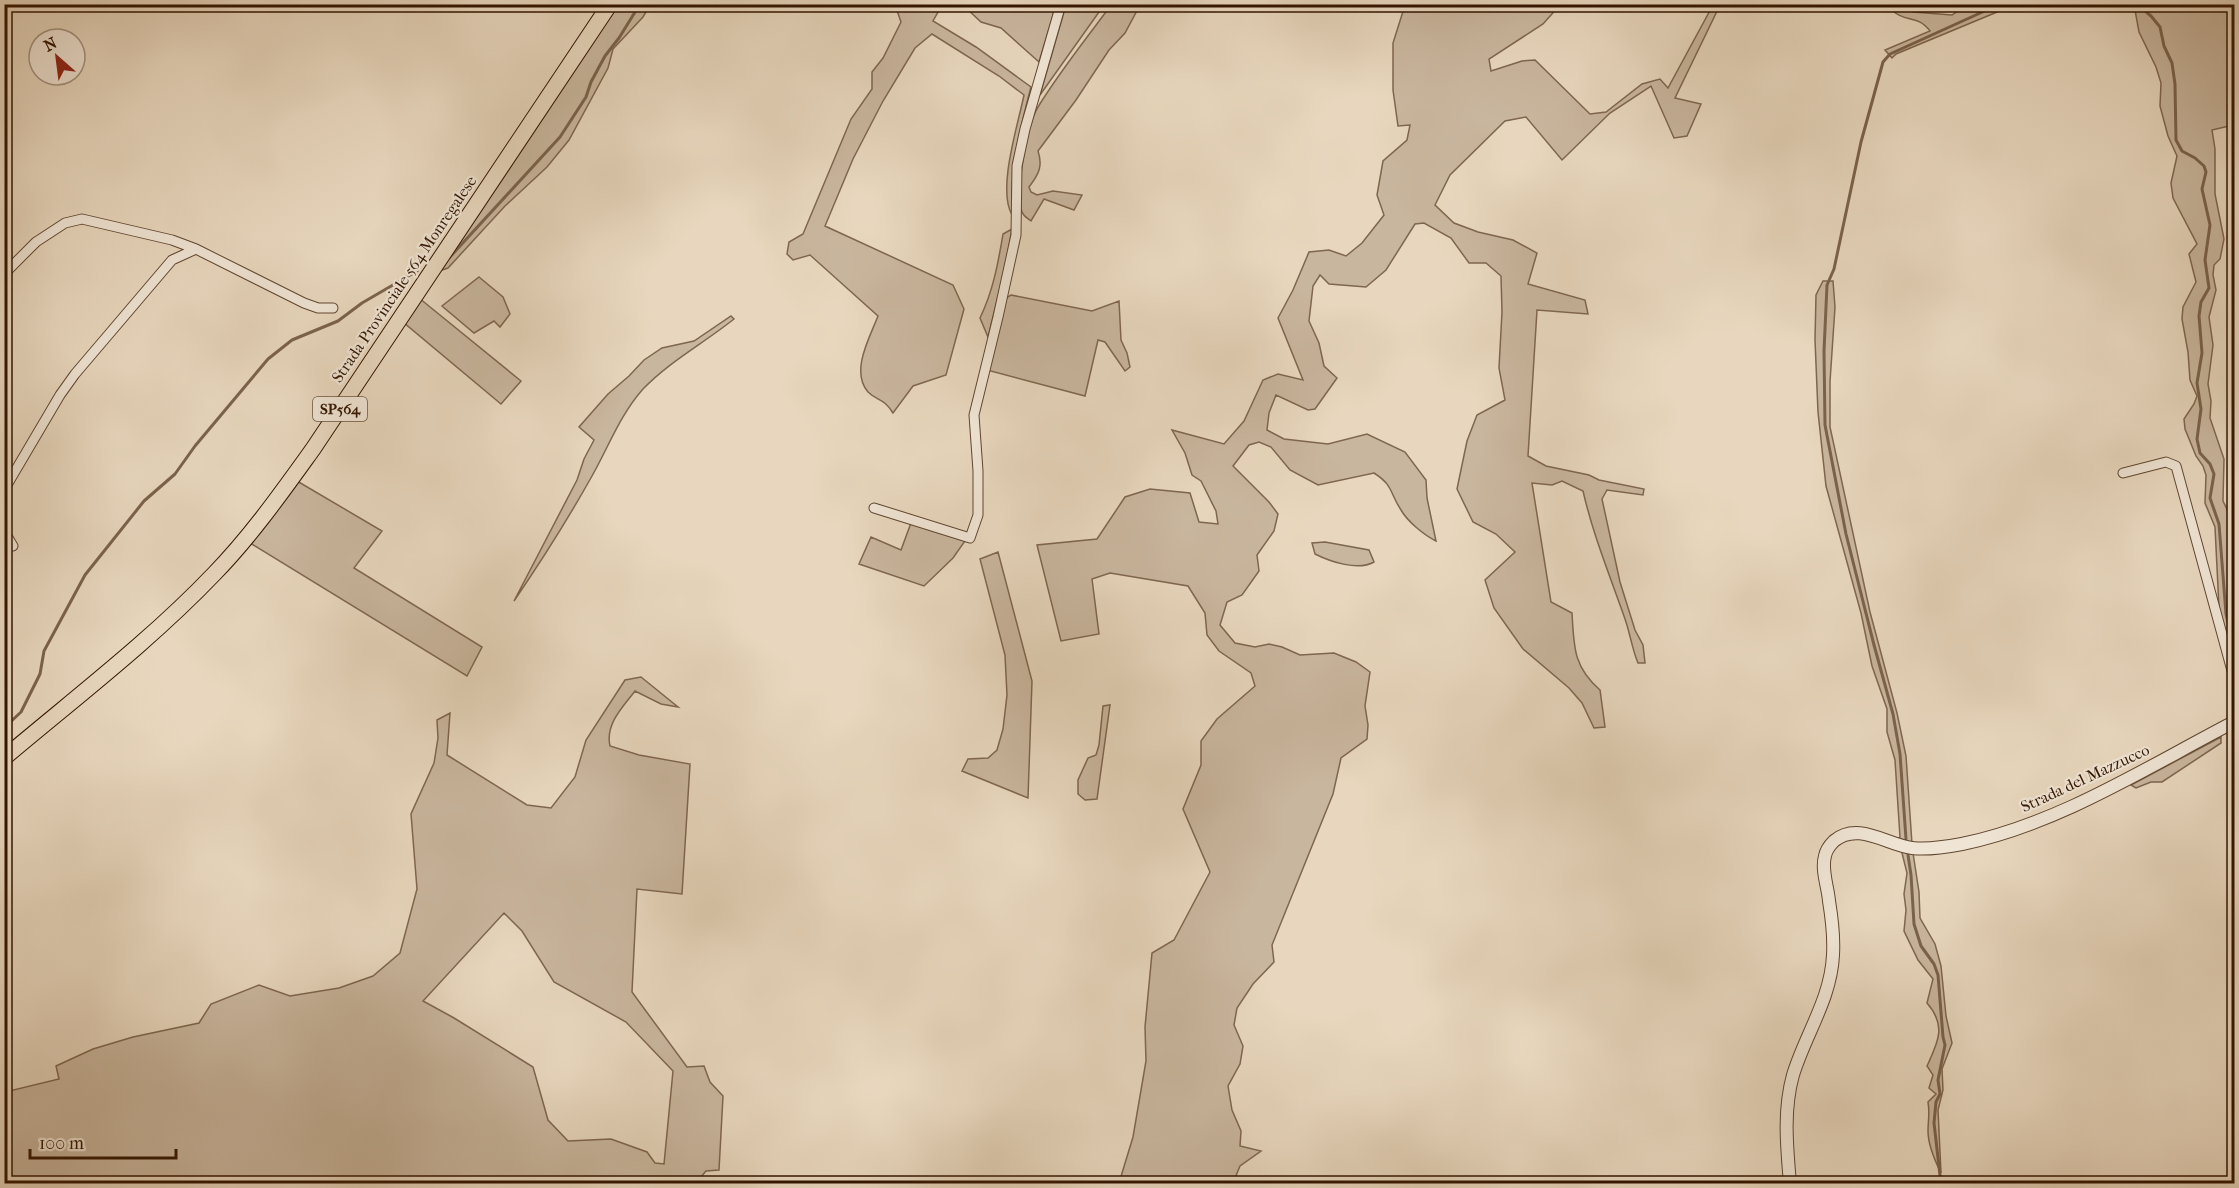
<svg xmlns="http://www.w3.org/2000/svg" width="2239" height="1188" font-family="'IM FELL French Canon',serif">
  <rect width="100%" height="100%" fill="#e8d7be"/>
  <filter id="stains"><feTurbulence type="fractalNoise" baseFrequency=".00333" numOctaves="4"/><feColorMatrix values="0 0 0 0 .2 0 0 0 0 .09 0 0 0 0 .02 0 0 0 .5 -.17"/></filter>
  <radialGradient id="worn" r=".72"><stop offset=".6" stop-color="#630" stop-opacity="0"/><stop offset="1" stop-color="#630" stop-opacity=".3"/></radialGradient>
  <path fill="#c9b69e" stroke="#7e664f" stroke-width="1.5" fill-rule="evenodd" d="M617 5H650L643 17 613 49 608 68 569 140 547 167 505 206 448 268 439 271 534 131Z
    M895 5H942L933 21 976 47 1031 87C1019 132 1010 169 1012 215 997 189 1018 125 1024 95L999 76 932 34 915 48 883 101 853 159 825 226 953 285 964 309 946 375 913 386 893 413C884 398 877 401 868 392 850 371 870 337 878 316L810 255 793 260 787 254 789 242 803 234 851 119 872 89V72L883 58 901 22Z
    M963 5H1056L1039 62 1001 28 981 22Z
    M1066 5H1104L1040 95Z
    M1111 5H1140L1125 33 1109 50 1076 100 1038 151C1043 166 1039 174 1029 187L1031 192 1037 195 1053 191 1082 195 1074 210 1044 199 1031 221C1027 218 1024 217 1022 212 1015 192 1027 125 1038 107 1060 71 1087 38 1111 5Z
    M1405 5H1560L1543 24 1489 59 1491 71 1522 61 1535 60 1590 114 1606 112 1642 84 1660 79 1668 88 1713 5H1720L1675 98 1701 104 1687 136 1674 138 1651 86 1610 113 1562 160 1526 117 1505 121 1450 175 1435 205 1454 223 1478 232 1513 240 1537 253 1528 284 1585 300 1588 314 1537 310 1528 456 1546 466 1589 475 1599 480 1644 489 1643 495 1607 490 1602 499 1620 582 1635 630 1643 645 1645 663H1638C1632 649 1630 633 1625 619 1610 576 1593 535 1583 491L1562 481 1552 485 1532 483 1551 602 1572 613C1574 646 1573 667 1600 690L1605 727 1594 728 1582 703 1569 688 1523 649 1494 608 1485 580 1515 552 1496 534 1473 522 1457 489 1467 441 1477 415 1505 400 1499 368 1502 312 1501 276 1486 263H1469L1451 238 1424 223 1415 224 1386 270 1366 287 1329 284 1320 275 1313 286 1309 321 1319 343 1324 366 1337 378 1315 409 1308 410 1276 395 1269 413 1267 430 1284 439 1328 444 1367 434 1405 452 1426 480 1427 498 1436 541C1424 535 1408 522 1401 510 1389 492 1394 486 1374 473L1318 485 1290 470 1271 447 1259 442 1249 445 1233 466 1269 502 1278 514 1274 531 1257 555 1259 571 1242 595 1227 602 1220 625 1235 643 1255 647 1269 644 1282 647 1300 655 1334 653 1356 662 1370 672 1365 706 1368 725 1367 739 1341 758 1333 794 1272 945 1274 962 1253 984 1237 1008 1234 1025 1243 1046 1240 1064 1228 1086 1232 1110 1241 1131 1240 1146 1261 1151 1240 1166 1233 1183H1119L1133 1137 1146 1061 1145 1027 1152 953 1174 940 1210 872 1183 809 1201 765V741L1217 719 1255 686 1251 673 1219 651 1207 635 1205 613 1188 586 1110 573 1092 579 1099 634 1061 641 1037 545 1097 539 1125 497 1150 489 1190 493 1199 522 1218 524 1216 511 1201 481 1192 475 1185 453 1172 430 1224 444 1244 421 1263 380 1278 374 1303 380 1278 318 1293 290 1309 252 1329 250 1346 256 1362 243 1384 215 1377 195 1383 161 1407 140 1410 125 1398 126 1393 90V43Z
    M1967 5H2014L1896 54 1892 58 1885 50 1930 31C1917 14 1906 23 1893 11L1898 8 1906 7 1913 12 1952 15Z
    M2132 5H2234V148L2229 126 2212 130 2215 149V194L2224 239 2220 259 2214 265 2213 275 2216 290 2209 317 2213 345 2208 384 2211 401 2210 418 2224 459 2223 501 2233 521 2230 532 2234 578V601L2232 605 2234 613V669L2219 608 2215 527 2205 503 2206 475 2203 466 2196 456 2185 429 2184 419 2194 404 2197 396 2190 380 2188 352 2182 319 2183 307 2196 282 2189 254 2197 244 2173 198 2171 183 2177 156 2168 136 2160 106 2161 83 2156 67 2139 32 2135 10Z
    M1012 229 1005 268 988 337 980 318C993 291 998 264 1003 234Z
    M479 277 503 297 510 314 500 327 494 321 474 333 442 306Z
    M1823 281H1833L1835 307 1830 382V427L1870 612 1897 713 1906 756 1912 844 1897 839 1900 837 1895 760 1887 732V709L1872 666 1861 613 1826 486 1818 412 1815 340 1816 295Z
    M1011 295 1092 311 1119 301 1121 340 1127 353 1130 367 1125 371 1105 342 1098 340 1085 396 987 370 1006 298Z
    M419 298 521 381 501 404 403 322Z
    M731 316 734 319C704 343 670 361 643 389 620 415 609 446 592 476 568 519 542 560 514 601L577 480 584 459 594 440 579 427 608 394 629 376 644 360 662 348 694 341Z
    M297 481 382 531 354 568 482 647 467 676 250 543Z
    M911 523 965 541 953 558 924 586 859 564 871 537 901 550Z
    M1325 542 1369 550 1374 562C1358 571 1331 562 1315 554L1312 543Z
    M998 552 1032 681 1028 798 962 771 968 759 988 758 997 750 1003 729 1007 695 1005 655 980 559Z
    M641 677 678 707 661 704 635 691C623 707 605 724 610 746L639 755 690 764 682 894 637 889 632 992 687 1067 704 1066 710 1082 723 1096 719 1170 706 1171 695 1184 5 1183V1092L59 1079 56 1066 93 1049 133 1037 199 1023 211 1004 259 985 290 996 339 988 373 976 400 953 417 889 411 814 434 763 438 738 437 720 450 713 447 755 527 805 551 808 575 777 586 740 625 680ZM504 913 522 931 554 982 626 1022 673 1071 664 1164 655 1163 647 1152 611 1139 568 1141 548 1120 533 1067 454 1018 423 1001Z
    M1110 705 1097 799 1085 800 1078 794V780L1088 758 1096 755 1099 745 1103 706Z
    M2221 737V743L2162 782H2151L2136 788 2131 785Z
    M1901 849 1913 853 1919 892 1920 918 1935 944 1941 966 1946 1016 1952 1043 1942 1069 1943 1090 1938 1110 1941 1173C1935 1161 1928 1145 1928 1131 1928 1121 1930 1113 1928 1102L1936 1094 1929 1088 1933 1075 1927 1066C1938 1042 1947 1026 1927 1003L1933 979 1918 960 1904 931 1906 910 1904 894 1907 873Z"/>
  <g fill="none" stroke-linecap="round" stroke-linejoin="round">
    <path stroke="#7a624b" stroke-width="3" d="M2137 4 2151 16 2160 27 2164 46 2172 63 2175 84 2176 140 2182 151 2195 158 2204 166 2206 172 2202 189 2210 225 2205 260 2209 288 2201 302 2199 316 2202 353 2197 383 2201 409 2197 439 2200 453 2210 464 2214 474 2210 498 2219 524 2226 614 2234 648
      M449 258 560 137 586 97 591 82 605 56 619 38 640 4
      M4 728 21 712 40 674 44 651 85 575 144 501 175 474 195 446 268 359 292 340 338 321 362 303 417 271
      M1906 839 1900 754 1893 714 1874 645 1846 534 1825 425 1824 351 1827 285 1834 269 1861 142 1883 62 1890 54 2000 4
      M1908 855 1911 875 1914 924 1921 946 1934 964 1938 975 1943 1037 1945 1045 1938 1080 1940 1094 1936 1102 1934 1123 1941 1184"/>
    <defs>
      <path id="minor" d="M4 274 36 242 65 223 82 219 172 240 196 249 304 303 318 308H333
        M2123 473 2166 462 2176 466 2234 678
        M4 490 60 395 75 374 172 260 196 249
        M874 508 970 538 978 515V471L974 415 998 317 1016 235 1017 166 1025 129 1061 4
        M4 531 13 546"/>
      <path id="tertiary" d="M1790 1184C1787 1147 1783 1111 1793 1075 1805 1035 1831 999 1833 955 1834 938 1832 919 1829 901 1828 887 1821 870 1825 856 1826 850 1830 845 1834 841 1858 821 1887 845 1912 848 1928 850 1946 847 1962 844 2059 824 2147 767 2234 722"/>
      <path id="primary" d="M4 758C75 698 150 641 214 574 251 536 282 492 313 449L610 4"/>
    </defs>
    <use href="#minor" stroke="#604630" stroke-width="11"/>
    <use href="#tertiary" stroke="#604630" stroke-width="14"/>
    <use href="#primary" stroke="#321500" stroke-width="17"/>
    <use href="#minor" stroke="#f0e5d5" stroke-width="9"/>
    <use href="#tertiary" stroke="#f0e5d5" stroke-width="12"/>
    <use href="#primary" stroke="#e8d7be" stroke-width="15"/>
  </g>
  <g text-anchor="middle" dominant-baseline="central" stroke-width="4.5" stroke-linejoin="round" paint-order="stroke">
    <rect fill="#f0e5d5" stroke="#6b5340" stroke-width="1.5" x="313" y="397" width="54" height="24" rx="4.5"/>
    <g font-size="15" font-weight="bold" fill="#321500">
      <text x="340" y="409">SP564</text>
    </g>
    <g font-size="16" fill="#321500" stroke="#f0e5d5">
      <text transform="translate(404 279) rotate(-56)">Strada Provinciale 564 Monregalese</text>
      <text transform="translate(2085 778) rotate(-25)">Strada del Mazzucco</text>
    </g>
  </g>
  <rect width="2239" height="1188" fill="none" stroke="#e8d7be" stroke-width="24"/>
  <rect x="6" y="6" width="2227" height="1176" fill="none" stroke="#321500" stroke-width="3"/>
  <rect x="12" y="12" width="2215" height="1164" fill="none" stroke="#321500" stroke-width="1.5"/>
  <g transform="translate(57 57) rotate(332)"><circle r="28" fill="#f0e5d5" stroke="#a49280" stroke-width="1.5"/>
  <path d="M0-4.5L10 22L0 15L-10 22Z" fill="#8f2418"/>
  <text y="-9" font-size="16" font-weight="bold" text-anchor="middle" fill="#321500">N</text>
  </g>
  <path d="M30 1149v9h146v-9" fill="none" stroke="#321500" stroke-width="3"/>
  <text x="39" y="1149" font-size="18" fill="#321500" stroke="#f0e5d5" stroke-width="4.5" paint-order="stroke">100 m</text>
  <rect width="100%" height="100%" filter="url(#stains)"/>
  <rect width="100%" height="100%" fill="url(#worn)"/>
</svg>
